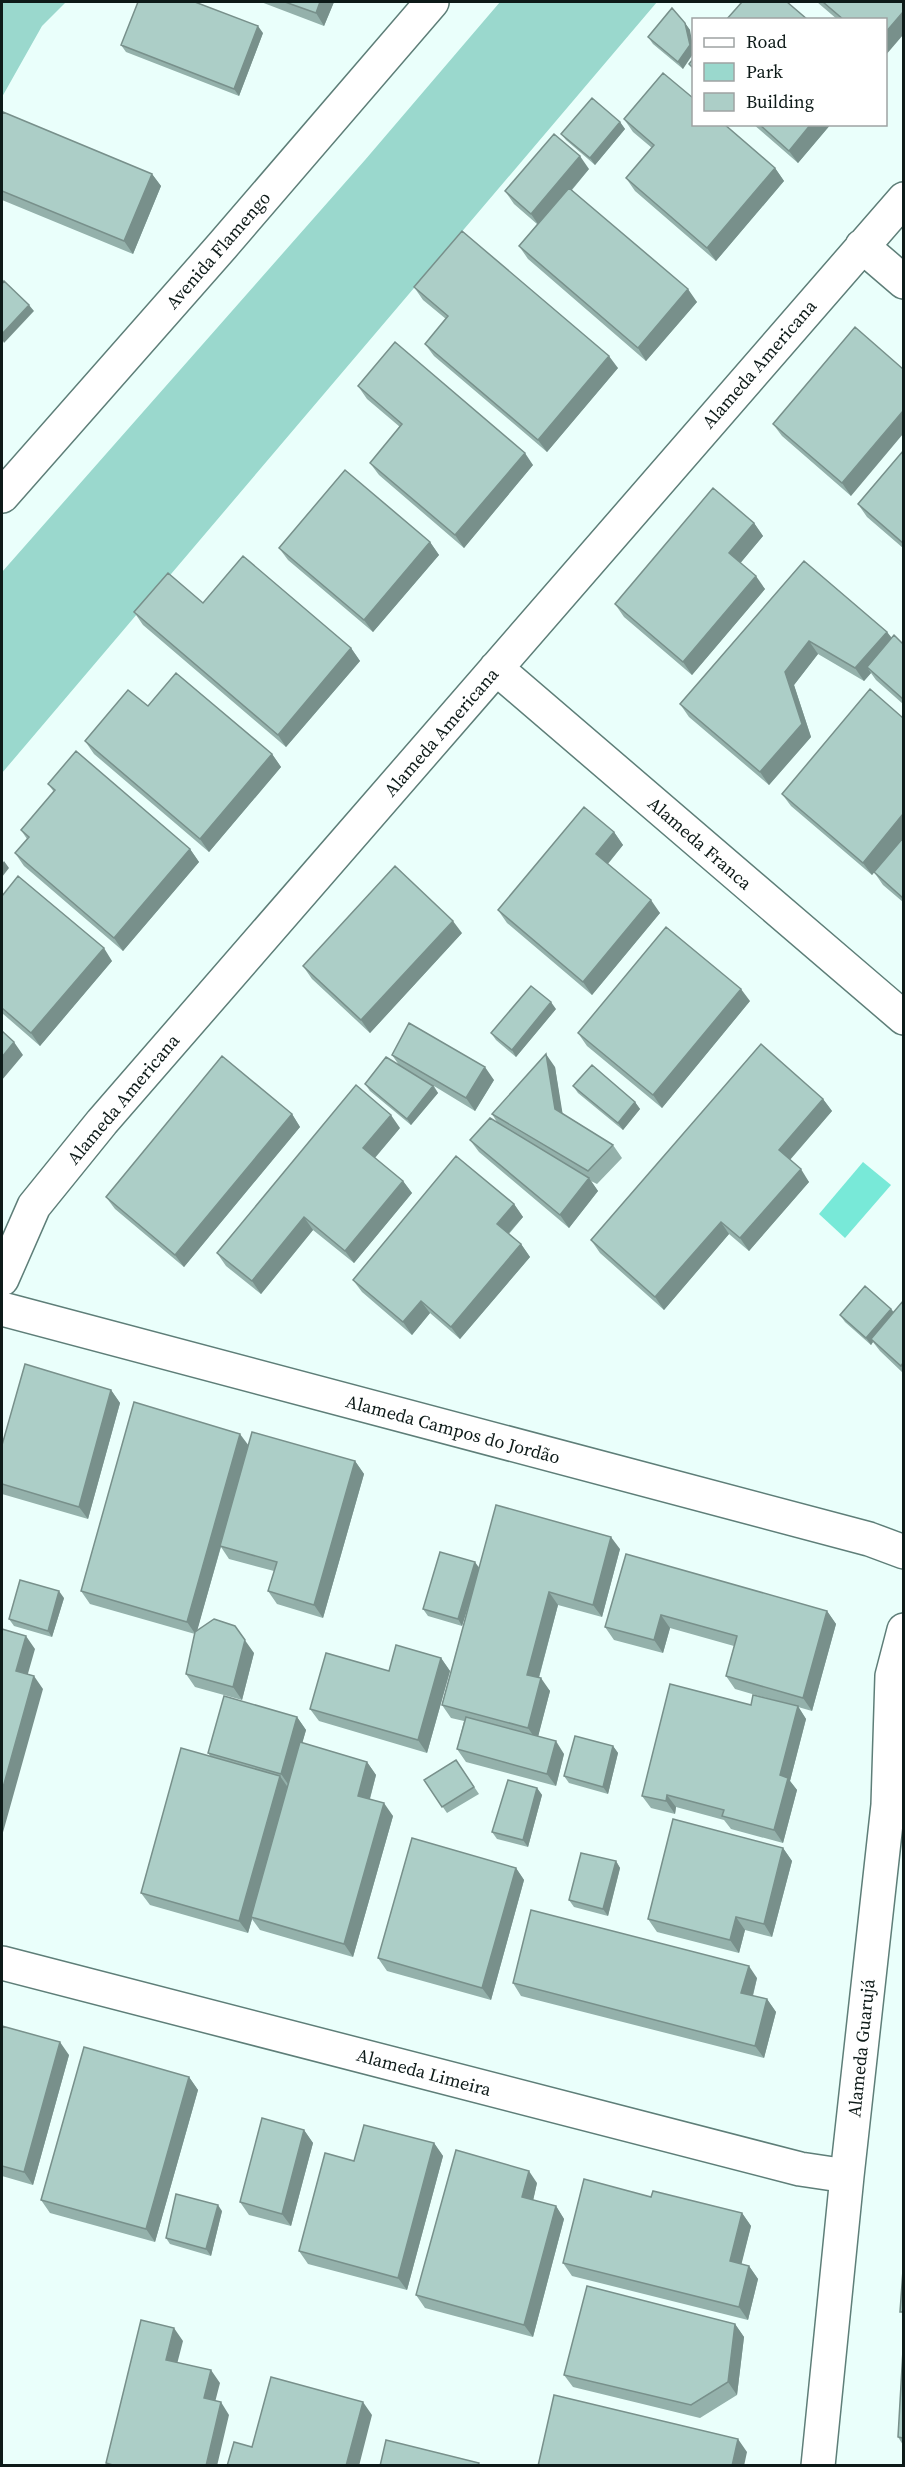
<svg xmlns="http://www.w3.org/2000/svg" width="905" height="2467" font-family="'Source Serif 4',serif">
  <rect width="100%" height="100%" fill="#eafffb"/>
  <path fill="#9ad8cd" d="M2 2H66L42 26 2 97Z
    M500 2H657L2 773V572L365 160Z"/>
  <path fill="#78e9d8" d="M863 1162 891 1185 845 1238 819 1214Z"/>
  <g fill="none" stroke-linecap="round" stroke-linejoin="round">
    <defs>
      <path id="minor" d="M862 246 904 282
        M496 668 904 1018
        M2 1279 34 1206 102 1122 904 199
        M2 1309 869 1539 904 1552
        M2 1963 800 2169 847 2176
        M818 2466 847 2176 888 1805 892 1676 904 1630"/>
      <path id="tertiary" d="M2 496 223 245 432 2"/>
    </defs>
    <use href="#minor" stroke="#5e7e78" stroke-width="36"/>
    <use href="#tertiary" stroke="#5e7e78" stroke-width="36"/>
    <use href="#minor" stroke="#fff" stroke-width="33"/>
    <use href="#tertiary" stroke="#fff" stroke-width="33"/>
  </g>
  <path fill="#94b1ab" d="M261 2H334L324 26Z
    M817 2H903L885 20H838Z
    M685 23 690 30 683 69 653 44 648 37Z
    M263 33 239 96 126 52 121 45Z
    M2 115 152 174 161 186 133 254 2 200Z
    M624 119 775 168 784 181 716 261 635 191 626 178 652 148 633 132Z
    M620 122 625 129 595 165 566 140 561 134Z
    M753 124H831L798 163Z
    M589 169 572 190 697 302 646 361 528 259 519 246 537 224 514 204 505 191Z
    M414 287 618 368 547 452 434 356 425 344 446 319 423 300Z
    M855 327 851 496 782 436 773 424Z
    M358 386 533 465 464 548 379 475 370 463 400 427 367 399Z
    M903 451V548L867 517 858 504Z
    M754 523 763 536 740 563 765 589 692 675 624 617 615 604Z
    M430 542 439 555 373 632 288 560 279 548Z
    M804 561 887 632 892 638 903 644V704L876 680 871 673 864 681 818 654 794 685 811 737 769 785 689 717 680 704Z
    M203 603 351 648 360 661 286 747 143 625 134 612Z
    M148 706 272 754 281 767 209 852 94 754 85 741Z
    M48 784 190 849 199 862 123 951 24 866 15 853 27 839 21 830 54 792Z
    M782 794 903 838V902L883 885 874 872 872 875 791 806Z
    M614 832 623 845 608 864 660 913 592 995 507 923 498 910Z
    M2 896 112 961 40 1046 2 1013Z
    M462 933 370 1033 312 979 303 966Z
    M750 1001 662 1108 587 1046 578 1033Z
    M556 1009 516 1057 496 1040 491 1033Z
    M392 1055 494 1080 475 1111 434 1086 438 1093 411 1125 370 1091 365 1084 399 1065Z
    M555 1067 562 1114 613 1145 622 1158 597 1184 591 1181 598 1191 569 1228 479 1152 470 1140 497 1122 492 1114Z
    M573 1086 635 1102 640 1109 623 1130 578 1093Z
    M823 1099 832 1111 790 1160 809 1182 749 1251 729 1234 664 1310 600 1253 591 1240Z
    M292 1114 300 1127 184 1267 115 1209 106 1197Z
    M400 1128 375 1158 403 1181 412 1193 354 1263 313 1230 261 1294 226 1266 217 1253Z
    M514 1204 523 1217 509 1234 521 1244 530 1257 460 1339 430 1313 412 1335 362 1292 353 1280Z
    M903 1301V1373L880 1351 873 1342 871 1345 845 1322 840 1315 891 1309 894 1312Z
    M111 1390 120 1403 88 1519 2 1494V1445Z
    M249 1446 355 1461 364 1474 323 1618 277 1604 268 1591 274 1571 229 1559 221 1547 197 1630 254 1653 242 1700 195 1687 186 1674 195 1634 90 1604 81 1591Z
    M620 1549 602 1617 558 1605 539 1678 550 1691 538 1736 564 1754 556 1786 466 1762 457 1749 464 1721 451 1718 442 1705 469 1604 462 1626 428 1616 423 1609 479 1568Z
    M626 1554 827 1611 836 1624 812 1711 798 1707 806 1719 790 1781 797 1790 783 1843 731 1829 724 1820 676 1807 675 1814 651 1808 642 1796 751 1705H790L735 1689 726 1676 734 1646 670 1628 663 1653 614 1640 605 1627Z
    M64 1598 52 1637 14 1626 9 1619Z
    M441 1658 450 1671 427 1753 319 1721 310 1709 389 1671Z
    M297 1717 306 1730 302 1743 367 1762 376 1775 370 1799 393 1816 353 1957 260 1930 252 1919 248 1933 150 1905 141 1893 210 1756 208 1753Z
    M613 1746 618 1753 608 1794 569 1783 564 1776Z
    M456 1760 479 1794 447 1813 424 1780Z
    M537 1788 542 1795 528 1847 497 1839 492 1832Z
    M783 1848 792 1861 772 1937 745 1930 739 1953 657 1932 648 1919Z
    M616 1861 620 1868 608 1916 574 1907 569 1900Z
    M516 1868 524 1880 491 2000 387 1971 378 1958Z
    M757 1978 753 1996 767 1999 776 2012 764 2058 521 1996 513 1983Z
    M2 2026 69 2055 33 2185 2 2176Z
    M189 2077 198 2090 155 2242 50 2213 41 2200Z
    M304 2130 313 2143 291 2226 249 2215 240 2202Z
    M434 2143 443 2156 407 2290 308 2264 299 2251 354 2161Z
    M537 2183 533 2200 556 2206 564 2219 533 2337 425 2308 416 2295Z
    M651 2197 742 2213 751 2226 741 2264 749 2266 758 2279 748 2320 572 2276 563 2263Z
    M222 2211 211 2256 170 2244 166 2238Z
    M735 2324 744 2337 737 2395 700 2418 573 2387 564 2375Z
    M903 2350V2445L898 2437Z"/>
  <path fill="#78908b" d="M320 2H334L324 26 316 13Z
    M903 12V35L885 56V33Z
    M685 23 690 30 693 46V54L683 69 678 62Z
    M258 26 263 33 239 96 234 89Z
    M620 122 625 129 595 165 590 158Z
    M811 124H831L798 163 789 151Z
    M580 156 589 169 540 227 531 214Z
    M775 168 784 181 716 261 707 248Z
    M152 174 161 186 133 254 124 241Z
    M688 289 697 302 646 361 638 348Z
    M29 305 34 311 4 343 2 339V334Z
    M609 356 618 368 547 452 538 440Z
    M903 411V434L851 496 842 483Z
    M525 453 533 465 464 548 455 535Z
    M754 523 763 536 738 566 729 553Z
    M430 542 439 555 373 632 364 620Z
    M756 576 765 589 692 675 683 662Z
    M887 632 896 644 867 667 871 673 864 681 855 668Z
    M809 641 818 654 794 685 811 737 769 785 760 772 785 672Z
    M351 648 360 661 286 747 278 735Z
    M272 754 281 767 209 852 200 839Z
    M903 814V838L872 875 863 863Z
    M614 832 623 845 605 867 596 854Z
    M190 849 199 862 123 951 114 938Z
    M4 861 9 868 2 877V864Z
    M651 900 660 913 592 995 583 982Z
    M453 921 462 933 370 1033 361 1020Z
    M104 948 112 961 40 1046 31 1033Z
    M741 989 750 1001 662 1108 653 1095Z
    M551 1002 556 1009 516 1057 512 1050Z
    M14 1042 23 1055 2 1080V1057Z
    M546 1054 555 1067 564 1122 555 1109Z
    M485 1067 494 1080 475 1111 466 1098Z
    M433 1086 438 1093 411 1125 407 1119Z
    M823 1099 832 1111 787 1163 779 1150Z
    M635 1102 640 1109 623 1130 618 1123Z
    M292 1114 300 1127 184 1267 175 1255Z
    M391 1115 400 1128 372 1161 363 1148Z
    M801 1169 809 1182 749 1251 740 1238Z
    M589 1178 598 1191 569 1228 560 1215Z
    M403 1181 412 1193 354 1263 345 1251Z
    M514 1204 523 1217 506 1236 497 1224Z
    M304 1217 313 1230 261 1294 252 1281Z
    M721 1222 729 1234 664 1310 655 1297Z
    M521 1244 530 1257 460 1339 451 1327Z
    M421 1301 430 1313 412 1335 403 1322Z
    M891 1309 896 1316 871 1339 873 1342 871 1345 866 1338Z
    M111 1390 120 1403 88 1519 79 1507Z
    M240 1434 249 1446 196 1635 187 1622Z
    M355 1461 364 1474 323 1618 314 1605Z
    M611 1537 620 1549 602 1617 593 1605Z
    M475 1562 480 1569 462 1626 458 1619Z
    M59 1591 64 1598 52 1637 48 1631Z
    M549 1592 558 1605 536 1688 527 1675Z
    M827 1611 836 1624 812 1711 803 1698Z
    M661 1615 670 1628 663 1653 654 1640Z
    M235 1626 254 1653 242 1700 233 1687Z
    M26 1636 35 1649 25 1684 16 1671Z
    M441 1658 450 1671 427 1753 418 1740Z
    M34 1676 43 1689 2 1836V1791Z
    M541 1678 550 1691 537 1741 528 1728Z
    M798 1706 806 1719 790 1781 797 1790 783 1843 774 1830 780 1775Z
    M297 1717 306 1730 290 1787 281 1774Z
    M556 1741 564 1754 556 1786 547 1774Z
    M613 1746 618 1753 608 1794 603 1787Z
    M367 1762 376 1775 367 1809 358 1796Z
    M280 1776 289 1789 251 1917 252 1919 248 1933 239 1921Z
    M537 1788 542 1795 528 1847 523 1840Z
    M667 1795 676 1807 675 1814 666 1801Z
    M384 1803 393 1816 353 1957 344 1944Z
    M783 1848 792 1861 772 1937 764 1924Z
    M616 1861 620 1868 608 1916 603 1909Z
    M516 1868 524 1880 491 2000 482 1988Z
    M736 1917 745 1930 739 1953 730 1940Z
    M749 1966 757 1978 750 2006 741 1993Z
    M767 1999 776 2012 764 2058 755 2046Z
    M60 2042 69 2055 33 2185 24 2172Z
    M189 2077 198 2090 155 2242 146 2229Z
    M304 2130 313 2143 291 2226 282 2214Z
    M434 2143 443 2156 407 2290 398 2278Z
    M529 2171 537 2183 531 2210 522 2197Z
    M218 2205 222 2211 211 2256 206 2249Z
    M556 2206 564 2219 533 2337 524 2325Z
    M742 2213 751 2226 739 2274 730 2261Z
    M749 2266 758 2279 748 2320 739 2307Z
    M735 2324 744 2337 737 2395 728 2382Z
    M174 2328 183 2341 175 2372 166 2360Z
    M211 2370 220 2383 213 2410 204 2398Z
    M221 2402 229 2415 217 2466H206Z
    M363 2402 372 2415 359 2466H346Z
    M738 2439 747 2452 744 2466H732Z"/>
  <path fill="#accec7" stroke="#78908b" stroke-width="1.5" d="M138 2H195L258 26 234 89 121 45Z
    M285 2H320L316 13Z
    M742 2H787L808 20H726Z
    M823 2H903V12L885 33V20H844Z
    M672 8 685 23 690 45 678 62 648 37Z
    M693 59V68L689 64Z
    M663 73 693 98V124H724L775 168 707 248 626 178 654 145 624 119Z
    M592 98 620 122 590 158 561 134Z
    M3 112 152 174 124 241 2 191V115Z
    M759 124H811L789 151Z
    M554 134 580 156 531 214 505 191Z
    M569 188 688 289 638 348 519 246Z
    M462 231 609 356 538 440 425 344 448 316 414 287Z
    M4 281 29 305 2 334V284Z
    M855 327 903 369V411L842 483 773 424Z
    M395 342 525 453 455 535 370 463 402 424 358 386Z
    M903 451V543L858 504Z
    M345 470 430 542 364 620 279 548Z
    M713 488 754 523 729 553 756 576 683 662 615 604Z
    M243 556 351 648 278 735 134 612 168 573 203 603Z
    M804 561 887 632 855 668 809 641 785 672 802 724 760 772 680 704Z
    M894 635 903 644V699L867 667Z
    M176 673 272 754 200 839 85 741 128 690 148 706Z
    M870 689 903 718V814L863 863 782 794Z
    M76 751 190 849 114 938 15 853 29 837 21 830 55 790 48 784Z
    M584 807 614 832 596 854 651 900 583 982 498 910Z
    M903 838V898L874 872Z
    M395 866 453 921 361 1020 303 966Z
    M18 876 104 948 31 1033 2 1008V896Z
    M666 927 741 989 653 1095 578 1033Z
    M531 986 551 1002 512 1050 491 1033Z
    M409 1023 485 1067 466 1098 392 1055Z
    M2 1031 14 1042 2 1057Z
    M761 1044 823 1099 779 1150 801 1169 740 1238 721 1222 655 1297 591 1240Z
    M546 1054 555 1109 613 1145 588 1171 492 1114Z
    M222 1056 292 1114 175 1255 106 1197Z
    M386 1057 433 1086 407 1119 365 1084Z
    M592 1065 635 1102 618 1123 573 1086Z
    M356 1085 391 1115 363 1148 403 1181 345 1251 304 1217 252 1281 217 1253Z
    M490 1118 589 1178 560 1215 470 1140Z
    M456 1156 514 1204 497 1224 521 1244 451 1327 421 1301 403 1322 353 1280Z
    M865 1286 891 1309 866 1338 840 1315Z
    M903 1301V1363L901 1366 871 1339Z
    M25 1364 111 1390 79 1507 2 1484V1445Z
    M134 1402 240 1434 187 1622 81 1591Z
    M252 1432 355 1461 314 1605 268 1591 277 1562 220 1546Z
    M496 1505 611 1537 593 1605 549 1592 527 1675 541 1678 528 1728 442 1705Z
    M440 1552 475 1562 458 1619 423 1609Z
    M626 1554 827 1611 803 1698 726 1676 737 1636 661 1615 654 1640 605 1627Z
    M20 1580 59 1591 48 1631 9 1619Z
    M214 1619 235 1626 245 1640 233 1687 186 1674 195 1632Z
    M2 1629 26 1636 16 1671 34 1676 2 1791Z
    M396 1645 441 1658 418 1740 310 1709 326 1653 389 1671Z
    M670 1684 751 1705 753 1695 798 1706 780 1775 788 1778 774 1830 722 1816 724 1810 667 1795 666 1801 642 1796Z
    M224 1696 297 1717 281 1774 208 1753Z
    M466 1717 556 1741 547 1774 457 1749Z
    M575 1736 613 1746 603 1787 564 1776Z
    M300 1742 367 1762 358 1796 384 1803 344 1944 251 1917Z
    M181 1748 280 1776 239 1921 141 1893Z
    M456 1760 474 1787 442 1807 424 1780Z
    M508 1780 537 1788 523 1840 492 1832Z
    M673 1819 783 1848 764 1924 736 1917 730 1940 648 1919Z
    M412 1838 516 1868 482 1988 378 1958Z
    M581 1853 616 1861 603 1909 569 1900Z
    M531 1910 749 1966 741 1993 767 1999 755 2046 513 1983Z
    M2 2026 60 2042 24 2172 2 2166Z
    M84 2047 189 2077 146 2229 41 2200Z
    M262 2118 304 2130 282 2214 240 2202Z
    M364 2125 434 2143 398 2278 299 2251 325 2153 354 2161Z
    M456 2150 529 2171 522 2197 556 2206 524 2325 416 2295Z
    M584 2179 651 2197 653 2191 742 2213 730 2261 749 2266 739 2307 563 2263Z
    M176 2194 218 2205 206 2249 166 2238Z
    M903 2270V2312H900Z
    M587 2286 735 2324 728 2382 691 2405 564 2375Z
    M141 2320 174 2328 166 2360 211 2370 204 2398 221 2402 206 2466H116L106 2463Z
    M903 2350V2438L898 2437Z
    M271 2377 363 2402 346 2466H227L234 2442 252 2447Z
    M554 2395 738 2439 732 2466H538Z
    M386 2440 479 2463 478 2466H380Z"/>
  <g text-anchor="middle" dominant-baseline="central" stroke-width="4.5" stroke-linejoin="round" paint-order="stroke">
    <g font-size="18" fill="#0d1a18" stroke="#fff">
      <text transform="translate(218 250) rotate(-49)">Avenida Flamengo</text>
      <text transform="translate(759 364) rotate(-49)">Alameda Americana</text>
      <text transform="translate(441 732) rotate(-49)">Alameda Americana</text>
      <text transform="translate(700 843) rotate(41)">Alameda Franca</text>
      <text transform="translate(123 1099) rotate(-50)">Alameda Americana</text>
      <text transform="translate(453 1429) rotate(15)">Alameda Campos do Jordão</text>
      <text transform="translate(861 2048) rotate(-84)">Alameda Guarujá</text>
      <text transform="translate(424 2072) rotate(15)">Alameda Limeira</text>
    </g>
  </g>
  <rect width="905" height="2467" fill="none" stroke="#0d1a18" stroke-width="6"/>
  <rect x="692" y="18" width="195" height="108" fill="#ffffff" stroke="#9ea3a3" stroke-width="1.5"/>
  <rect x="704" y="38" width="30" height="9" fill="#ffffff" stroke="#9ea3a3" stroke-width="1.5"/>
  <text x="746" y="48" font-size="18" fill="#0d1a18">Road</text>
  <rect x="704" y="63" width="30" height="18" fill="#9ad8cd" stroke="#9ea3a3" stroke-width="1.5"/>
  <text x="746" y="78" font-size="18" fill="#0d1a18">Park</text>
  <rect x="704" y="93" width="30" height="18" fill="#accec7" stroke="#9ea3a3" stroke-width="1.5"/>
  <text x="746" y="108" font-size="18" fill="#0d1a18">Building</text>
</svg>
